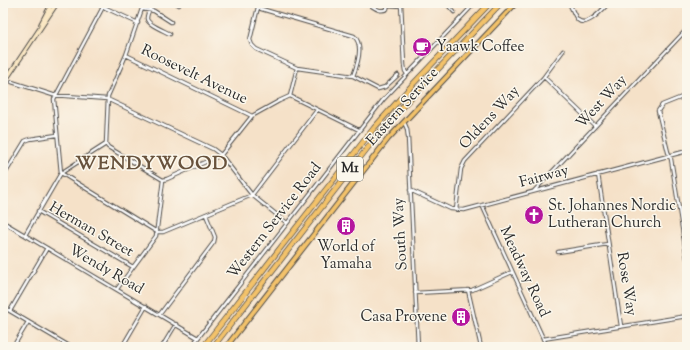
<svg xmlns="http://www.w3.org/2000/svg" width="690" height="350" font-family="'Sorts Mill Goudy',serif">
  <rect width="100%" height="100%" fill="#fbf7ec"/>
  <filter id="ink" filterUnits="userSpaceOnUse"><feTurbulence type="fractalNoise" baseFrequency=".025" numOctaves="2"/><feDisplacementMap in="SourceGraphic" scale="8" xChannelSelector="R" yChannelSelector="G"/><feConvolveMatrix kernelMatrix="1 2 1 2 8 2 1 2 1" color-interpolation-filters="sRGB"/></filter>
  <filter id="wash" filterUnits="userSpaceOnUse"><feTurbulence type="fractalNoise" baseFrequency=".012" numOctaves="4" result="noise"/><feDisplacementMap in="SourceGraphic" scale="16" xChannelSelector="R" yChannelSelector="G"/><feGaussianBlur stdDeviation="0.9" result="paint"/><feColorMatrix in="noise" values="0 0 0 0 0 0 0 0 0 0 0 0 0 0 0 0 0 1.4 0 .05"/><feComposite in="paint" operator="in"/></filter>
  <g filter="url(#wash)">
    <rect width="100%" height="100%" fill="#f5e1c8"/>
  </g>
  <g filter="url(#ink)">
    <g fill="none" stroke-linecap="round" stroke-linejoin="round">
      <defs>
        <path id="street" d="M95 3 138 23
          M144 3 126 55 108 96 106 144 108 147 163 180 167 179 221 155 252 116 279 101 290 96
          M152 3C151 8 147 13 147 18 146 24 165 31 170 34
          M176 3 179 5
          M259 3 250 40 252 45 256 49 297 68 353 76 378 89 385 87 398 75
          M367 3C374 7 379 13 387 9L388 3
          M401 3 404 65 405 71 407 74
          M446 3 454 12
          M569 3C572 8 574 16 578 20 587 28 603 9 609 3
          M597 3 604 7
          M388 5 401 6
          M103 7 54 99 61 173 157 232H163L252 195 317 110
          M258 8 354 36C364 45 357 66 353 76
          M142 9 154 11 171 22
          M126 55 252 116
          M544 77 595 126
          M12 82 53 95 107 99 213 149 221 155 252 195 287 223
          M687 95 662 105 658 111 668 152 671 159 687 259
          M290 96 359 130
          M290 96 297 68
          M404 122 407 129 408 137 418 347
          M598 174 621 326
          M3 177 25 141 30 139 57 135
          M410 190 451 209 464 210 687 151
          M534 191 687 29
          M482 205 547 347
          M456 210 461 169 465 161 543 78 563 51
          M38 211 133 267
          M3 222 198 338
          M25 235 61 173 106 144
          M558 252 608 244
          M117 289 156 236 163 180
          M468 290 481 347
          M415 293 472 290 512 272
          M3 307 71 347
          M10 311 47 248
          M160 314 214 242 215 237 206 215
          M543 339 687 316
          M13 347 28 322
          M122 347 146 306
          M162 347 176 324
          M191 347 383 100 475 3"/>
        <path id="secondary" d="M41 24 52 3
          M3 84 57 3"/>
        <path id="primary" d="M226 347 388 139 516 3"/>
        <path id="highway" d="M203 347 374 128 414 83 490 3
          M213 347 380 132 403 106 501 3"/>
      </defs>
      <use href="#street" stroke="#494643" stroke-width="4.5"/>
      <use href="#secondary" stroke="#494643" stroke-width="5.5"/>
      <use href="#primary" stroke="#494643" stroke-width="6"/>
      <use href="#highway" stroke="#494643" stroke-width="6"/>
      <use href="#street" stroke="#fff" stroke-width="2.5"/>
      <use href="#secondary" stroke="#fae7c3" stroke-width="3.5"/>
      <use href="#primary" stroke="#f3c26a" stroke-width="4"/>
      <use href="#highway" stroke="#f3c26a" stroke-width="4.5"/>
    </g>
  </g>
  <defs>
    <symbol id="cafe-disc" viewBox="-11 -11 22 22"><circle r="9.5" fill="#b5179e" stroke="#fbf7ec"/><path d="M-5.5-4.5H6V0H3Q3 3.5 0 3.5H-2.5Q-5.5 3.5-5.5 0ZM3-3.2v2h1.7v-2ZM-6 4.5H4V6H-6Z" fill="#fff"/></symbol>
    <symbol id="church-disc" viewBox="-11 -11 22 22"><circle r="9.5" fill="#b5179e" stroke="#fbf7ec"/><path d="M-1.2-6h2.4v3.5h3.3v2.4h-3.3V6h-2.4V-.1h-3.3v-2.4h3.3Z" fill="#fff"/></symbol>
    <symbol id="building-disc" viewBox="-11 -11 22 22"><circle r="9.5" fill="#b5179e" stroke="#fbf7ec"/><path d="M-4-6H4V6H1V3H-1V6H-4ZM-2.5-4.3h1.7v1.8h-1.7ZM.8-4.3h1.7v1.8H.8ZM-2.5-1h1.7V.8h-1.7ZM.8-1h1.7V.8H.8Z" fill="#fff"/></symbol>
  </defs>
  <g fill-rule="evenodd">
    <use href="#cafe-disc" x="411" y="36" width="22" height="22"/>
    <use href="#church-disc" x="523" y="204" width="22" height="22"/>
    <use href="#building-disc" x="335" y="215" width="22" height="22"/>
    <use href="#building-disc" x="450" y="306" width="22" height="22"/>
  </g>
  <g text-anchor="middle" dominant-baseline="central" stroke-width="3" stroke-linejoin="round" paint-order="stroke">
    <rect fill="#fbf7ec" stroke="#696865" stroke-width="1" x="337" y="157" width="26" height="24" rx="3"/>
    <g font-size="14" font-weight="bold" fill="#2b2b2b">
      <text x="350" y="169">M1</text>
    </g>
    <g font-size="15" fill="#2b2b2b" stroke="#fbf7ec" text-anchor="start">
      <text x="436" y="47">Yaawk Coffee</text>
      <text x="548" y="206">St. Johannes Nordic<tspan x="548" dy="17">Lutheran Church</tspan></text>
      <text x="346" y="247" text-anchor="middle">World of<tspan x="346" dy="17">Yamaha</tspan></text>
      <text x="447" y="317" text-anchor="end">Casa Provene</text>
    </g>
    <g font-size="15" fill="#2b2b2b" stroke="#fbf7ec">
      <text transform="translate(194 75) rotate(26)">Roosevelt Avenue</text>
      <text transform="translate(602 102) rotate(-47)">West Way</text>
      <text transform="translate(403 107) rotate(-48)">Eastern Service</text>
      <text transform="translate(490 118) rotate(-47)">Oldens Way</text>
      <text transform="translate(544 177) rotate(-15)">Fairway</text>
      <text transform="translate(275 221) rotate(-52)">Western Service Road</text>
      <text transform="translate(91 230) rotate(30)">Herman Street</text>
      <text transform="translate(401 234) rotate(-93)">South Way</text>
      <text transform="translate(106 270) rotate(30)">Wendy Road</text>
      <text transform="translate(524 272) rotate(65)">Meadway Road</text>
      <text transform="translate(626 284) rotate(81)">Rose Way</text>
    </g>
    <g font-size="19" font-weight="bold" letter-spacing="1" fill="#68523c" stroke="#fbf7ec">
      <text x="152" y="164">WENDYWOOD</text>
    </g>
  </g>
  <rect width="690" height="350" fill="none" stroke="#fbf7ec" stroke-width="16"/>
</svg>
